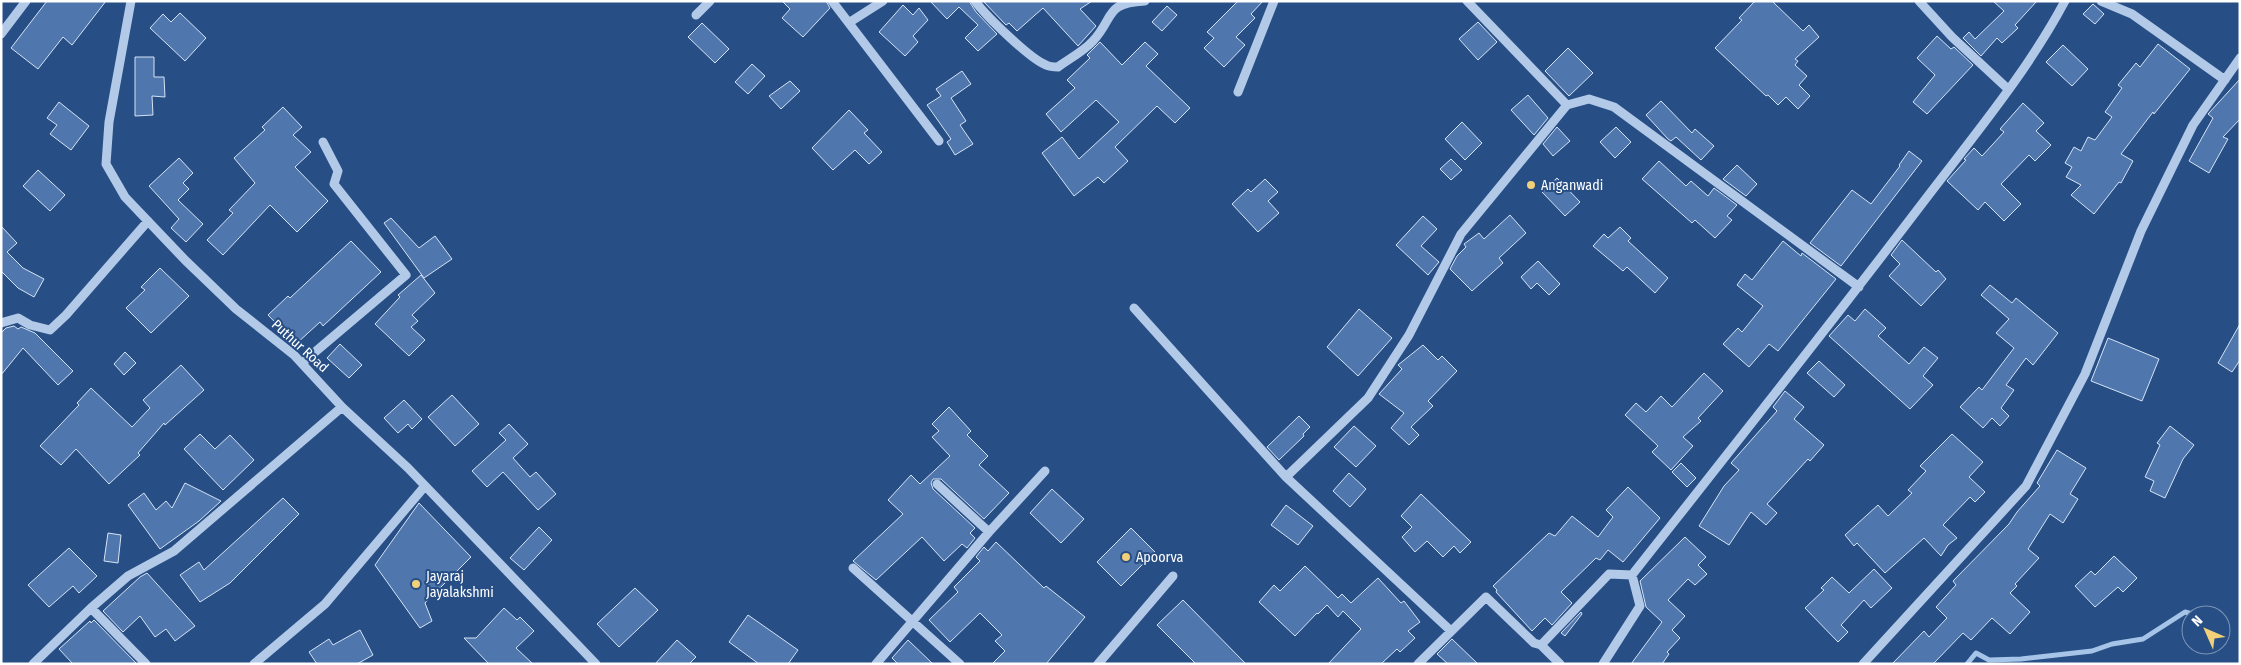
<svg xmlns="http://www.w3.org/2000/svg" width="2241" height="665" font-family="'Fira Sans Condensed',sans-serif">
  <rect width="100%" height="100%" fill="#274e85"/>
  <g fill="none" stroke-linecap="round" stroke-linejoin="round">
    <path stroke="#a6c3e8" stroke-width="5" d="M2221 622H2222
      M1967 664 1976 653 1989 660 2021 659 2092 651 2112 644 2143 639 2185 612 2196 615"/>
  </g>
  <path fill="#5077ad" stroke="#d5e3f6" d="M47 1H106L72 45 63 37 38 69 11 48Z
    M782 1H826L830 8 803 37 782 18 790 9Z
    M930 1H969L976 12 997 34 978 51 965 38 978 25 959 7 947 19Z
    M983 1H1092L1080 9 1096 26 1078 46 1043 8 1017 31 1009 23 1006 25Z
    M1238 1H1263L1251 14 1255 18 1236 37 1245 45 1224 67 1204 48 1214 38 1207 32Z
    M1755 1H1772L1803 31 1809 25 1819 37 1795 59 1798 61 1795 65 1807 76 1799 85 1810 96 1798 109 1786 97 1778 105 1768 95 1766 96 1715 48 1742 20 1739 18Z
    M1993 1H2037L2015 25 2018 28 2002 43 1997 38 1981 56 1963 38 1969 32 1975 39 2004 11Z
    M2093 4 2104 14 2095 24 2083 14Z
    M903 5 913 15 919 8 928 20 913 36 918 42 905 56 879 32Z
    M1167 6 1177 15 1162 31 1152 22Z
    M180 13 206 38 185 61 150 28 163 14 171 22Z
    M1478 22 1497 42 1478 60 1459 39Z
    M702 23 729 49 715 63 688 37Z
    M1937 36 1951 49 1954 47 1973 65 1927 114 1913 102 1935 75 1917 58Z
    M1100 42 1122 65 1145 42 1158 54 1146 66 1190 108 1175 123 1157 106 1115 147 1128 161 1104 183 1098 177 1074 196 1042 153 1062 137 1079 159 1119 122 1096 100 1061 132 1046 114 1075 88 1067 80 1090 58 1087 55Z
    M2158 44 2190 69 2154 114 2153 112 2121 154 2133 161 2121 183 2119 182 2094 214 2071 195 2081 185 2066 177 2072 167 2065 163 2074 147 2081 151 2088 137 2095 140 2112 117 2105 112 2122 88 2118 85 2136 63 2140 67Z
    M2063 45 2088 69 2072 86 2046 62Z
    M1568 48 1593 73 1569 96 1545 71Z
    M135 57H154V77H164L165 97 152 96 153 115 135 116Z
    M752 64 765 76 748 94 735 82Z
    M962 71 971 84 951 98 966 121 960 125 973 144 955 155 947 142 951 139 927 105 941 96 936 89Z
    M2240 79V119L2223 137 2228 139 2209 173 2189 161 2213 118 2208 114Z
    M790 81 800 91 781 109 769 96Z
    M1528 95 1548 118 1534 135 1511 110Z
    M1661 101 1692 133 1695 129 1714 146 1701 160 1676 137 1671 141 1668 139 1646 115Z
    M59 102 89 126 71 150 50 134 57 125 47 118Z
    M2023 103 2044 123 2036 131 2051 145 2035 161 2029 155 2001 184 2021 204 2004 221 1985 202 1978 210 1947 181 1966 160 1964 159 1974 148 1982 156 2004 132 2000 129Z
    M283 107 302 127 293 135 311 152 295 167 328 201 297 232 270 205 223 255 207 240 233 213 229 210 255 183 234 158 265 130 262 127Z
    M849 110 868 130 864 133 882 152 869 164 855 150 833 170 812 148Z
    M1462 122 1482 143 1465 160 1445 139Z
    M1557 127 1570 141 1553 156 1543 144Z
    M1616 127 1631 142 1615 158 1600 142Z
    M1909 151 1922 161 1841 266 1810 243 1852 190 1871 204 1900 166 1899 165Z
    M179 158 193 173 183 183 189 189 178 200 203 224 186 242 171 228 179 219 149 186Z
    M1451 159 1462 170 1451 180 1440 169Z
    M1659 161 1686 186 1691 181 1708 196 1714 188 1737 205 1727 216 1732 220 1715 238 1695 220 1692 223 1642 179Z
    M1737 165 1757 184 1746 196 1723 179Z
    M38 170 65 195 50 211 23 186Z
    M1557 178 1580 202 1565 216 1542 192Z
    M1265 179 1278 192 1268 201 1279 213 1258 232 1232 204 1248 189 1251 192Z
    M1510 215 1526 233 1499 258 1503 263 1472 291 1450 269 1457 256 1466 247 1464 244 1479 233 1484 239Z
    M1423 216 1437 229 1421 246 1439 262 1428 275 1396 245Z
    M391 218 419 248 435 236 452 259 424 278 384 223Z
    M1 226 17 243 7 252 23 268 44 279 34 297 18 288 1 271Z
    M1620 227 1631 238 1628 241 1668 278 1655 293 1627 267 1623 271 1593 246 1604 234 1608 238Z
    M1902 240 1936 272 1938 270 1946 279 1921 306 1889 276 1900 264 1891 255Z
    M351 241 381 272 323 326 320 322 296 344 268 315 288 296 290 298Z
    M1783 241 1801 256 1802 253 1836 279 1778 351 1769 344 1749 367 1723 344 1738 328 1742 332 1763 306 1737 285 1745 274 1752 280Z
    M1538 261 1560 284 1549 295 1537 283 1531 289 1521 277Z
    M160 268 189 296 151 333 126 308 145 290 141 287Z
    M421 275 435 293 412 315 418 321 411 327 425 340 409 356 375 324 400 297 398 295Z
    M1990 285 2012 303 2016 298 2058 333 2033 365 2026 358 2006 385 2014 390 2001 408 2009 416 2000 426 1992 418 1983 428 1960 407 1979 387 1982 390 2014 348 1996 333 2009 319 1981 295Z
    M1359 309 1392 338 1358 376 1327 347Z
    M1865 309 1886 328 1878 336 1909 364 1924 347 1938 358 1923 376 1933 385 1910 409 1829 336 1848 315 1855 321Z
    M2240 324V360L2232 372 2218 363Z
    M14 326 18 329 21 327 35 333 73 371 58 385 23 348 1 375V333L6 328Z
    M2108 338 2159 359 2142 401 2091 381Z
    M340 344 362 365 349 378 327 358Z
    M1423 345 1438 360 1442 356 1457 371 1428 401 1433 406 1411 427 1419 435 1409 445 1391 428 1404 413 1379 394 1402 369 1398 365Z
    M125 352 136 363 124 375 114 364Z
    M1819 361 1845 385 1834 397 1807 373Z
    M181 365 204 390 165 425 164 423 138 453 140 455 109 484 76 449 61 465 40 446 79 405 77 403 91 388 132 427 150 408 143 400Z
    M1704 373 1723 391 1698 418 1701 421 1683 437 1693 446 1671 470 1652 452 1658 446 1625 415 1636 403 1646 412 1661 396 1672 407Z
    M1785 391 1804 407 1794 419 1824 445 1810 461 1808 459 1767 504 1777 513 1766 525 1751 512 1729 545 1699 526 1724 486 1739 470 1731 463 1777 411 1773 407Z
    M452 395 479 424 455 446 428 417Z
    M404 400 422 419 412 429 408 424 398 433 384 418Z
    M949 407 971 431 967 435 988 456 979 465 1009 493 984 519 941 479H933L931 483 933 489 975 528 970 533 975 538 967 548 962 544 944 561 922 537 876 580 853 561 903 514 888 500 911 475 920 484 950 456 932 437 939 431 932 424Z
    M1299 416 1310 427 1303 434 1304 436 1279 460 1267 447Z
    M509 424 528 444 513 458 530 477 536 472 556 494 538 510 503 472 487 487 472 471 506 440 499 433Z
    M1354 426 1376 446 1356 467 1334 447Z
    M2170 426 2194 445 2183 459 2165 498 2150 491 2154 481 2145 477 2160 445 2157 443Z
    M200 434 215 449 230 435 254 460 223 490 184 449Z
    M1952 434 1983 462 1969 477 1985 492 1975 502 1970 497 1943 525 1957 538 1948 545 1941 556 1924 538 1885 573 1857 543 1854 546 1845 535 1878 505 1888 516 1912 493 1908 490 1926 471 1920 466Z
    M2057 450 2086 468 2070 494 2078 499 2063 523 2050 514 2028 549 2039 558 2015 584 2017 586 2010 593 2030 612 2010 634 1992 618 1971 640 1963 633 1933 664H1892L1924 631 1929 637 1947 618 1936 607 1956 585 1953 581 2009 524 2017 512 2040 486 2037 483Z
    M1681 463 1696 478 1687 487 1672 472Z
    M1349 473 1366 489 1350 507 1333 491Z
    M185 483 221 501 199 521 160 549 128 505 144 493 156 510 166 501 172 508Z
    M1628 487 1660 518 1623 562 1608 550 1600 560 1596 558 1561 592 1572 603 1552 625 1545 618 1532 631 1496 592 1497 590 1493 586 1549 533 1555 536 1572 516 1598 537 1613 517 1606 510Z
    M1052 489 1084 519 1061 543 1030 513Z
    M1421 494 1471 542 1460 553 1454 546 1443 557 1427 541 1415 552 1402 537 1412 527 1401 516Z
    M283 498 299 514 230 583 200 602 180 575 199 562 204 570Z
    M419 503 471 557 425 603 432 621 420 628 375 565Z
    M1286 505 1313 526 1298 545 1271 525Z
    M539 527 552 540 524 570 510 558Z
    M1131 528 1155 552 1121 586 1097 562Z
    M108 533 121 535 118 563 104 561Z
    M1685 537 1706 557 1698 565 1707 574 1695 585 1688 579 1668 600 1685 616 1672 630 1680 638 1667 652 1669 654 1662 664H1631L1662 622 1646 607 1640 581Z
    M996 542 1044 588 1046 586 1085 617 1046 664H992L1005 651 995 641 1002 635 980 613 950 642 929 620 958 592 954 587 980 561 976 557 984 547 988 551Z
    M69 548 97 576 79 593 73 586 49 607 28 585Z
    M2114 556 2137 578 2123 592 2118 587 2095 607 2075 586 2091 571 2095 575Z
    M1305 566 1338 598 1342 594 1351 603 1378 578 1401 603 1404 601 1420 622 1408 631 1415 638 1400 652 1397 649 1381 664H1328L1361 629 1343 611 1338 617 1327 605 1318 614 1317 613 1295 636 1259 602 1274 585 1280 591Z
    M1874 569 1892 588 1871 608 1864 600 1841 625 1848 632 1838 642 1805 608 1824 590 1821 588 1832 577 1849 593Z
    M147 573 195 626 175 641 166 629 155 637 140 616 123 632 103 611 140 577Z
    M635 588 658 610 619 647 597 624Z
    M1183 600 1246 664H1196L1157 625Z
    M504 608 517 620 520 617 534 631 516 648 533 664H489L464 638H476Z
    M1581 612 1582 614 1565 636 1561 633Z
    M748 615 798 650 788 664H759L729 642Z
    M94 620 137 664H73L59 649 90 621 91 623Z
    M360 630 373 655 357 664H317L309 652 329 639 333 645Z
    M1452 639 1478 664H1448L1437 654Z
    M677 640 696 657 689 664H655Z
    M908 640 933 664H898L892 658Z"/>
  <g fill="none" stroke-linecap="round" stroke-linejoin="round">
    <path stroke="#b2c9e8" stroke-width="9" d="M131 1 109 122 106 164 125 197 185 260 236 309 294 355 342 407 408 468 596 664
      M832 1 939 141
      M975 1C986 16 1030 59 1046 65 1050 67 1055 67 1058 67 1069 59 1084 51 1093 41 1115 17 1104 3 1145 1
      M1919 1 1952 37 2008 89
      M2101 1 2132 14 2225 80
      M696 15 710 1
      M850 22 883 1
      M1 34 26 1
      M1238 92 1274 1
      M1567 105 1589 99 1614 107 1859 287
      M1134 308 1286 477 1451 631
      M1 323 18 318 30 325 50 330 66 315 148 221
      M302 363 406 275 334 184 338 171 323 142
      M1286 477 1368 398 1409 335 1461 234 1567 105 1467 1
      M937 484 989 532
      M853 568 960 664
      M91 608 146 664
      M1541 645 1560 664
      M33 664 91 608 128 576 174 551 342 407
      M254 664 325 604 425 486
      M876 664 989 532 1045 471
      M1098 664 1173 576
      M1418 664 1486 597 1534 643 1541 645 1609 574 1632 575
      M1603 664 1640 606 1632 575C1729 452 1826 330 1921 205 1971 139 2026 74 2065 1
      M1863 664 2026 486 2085 374 2141 231 2193 125 2240 58"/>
  </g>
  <g fill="#f0d078" stroke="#274e85" stroke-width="2">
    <circle cx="1531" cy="185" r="5"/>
    <circle cx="1126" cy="557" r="5"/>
    <circle cx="416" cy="584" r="5"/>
  </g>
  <g text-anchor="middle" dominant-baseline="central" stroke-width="4" stroke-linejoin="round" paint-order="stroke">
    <g font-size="14" fill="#fff" stroke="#274e85" text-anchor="start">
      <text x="1541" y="185">Anganwadi</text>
      <text x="1136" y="557">Apoorva</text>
      <text x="426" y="576">Jayaraj<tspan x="426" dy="16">Jayalakshmi</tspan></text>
    </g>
    <g font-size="14" fill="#fff" stroke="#274e85">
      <text transform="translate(300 346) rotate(42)">Puthur Road</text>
    </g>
  </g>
  <rect width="2241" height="665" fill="none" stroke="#ffffff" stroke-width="5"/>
  <g transform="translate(2206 630) rotate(315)"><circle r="24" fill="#274e85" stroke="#7d95b6"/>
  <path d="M0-4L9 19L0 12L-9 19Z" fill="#f0d078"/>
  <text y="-8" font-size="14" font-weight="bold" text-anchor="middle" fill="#ffffff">N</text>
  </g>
</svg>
